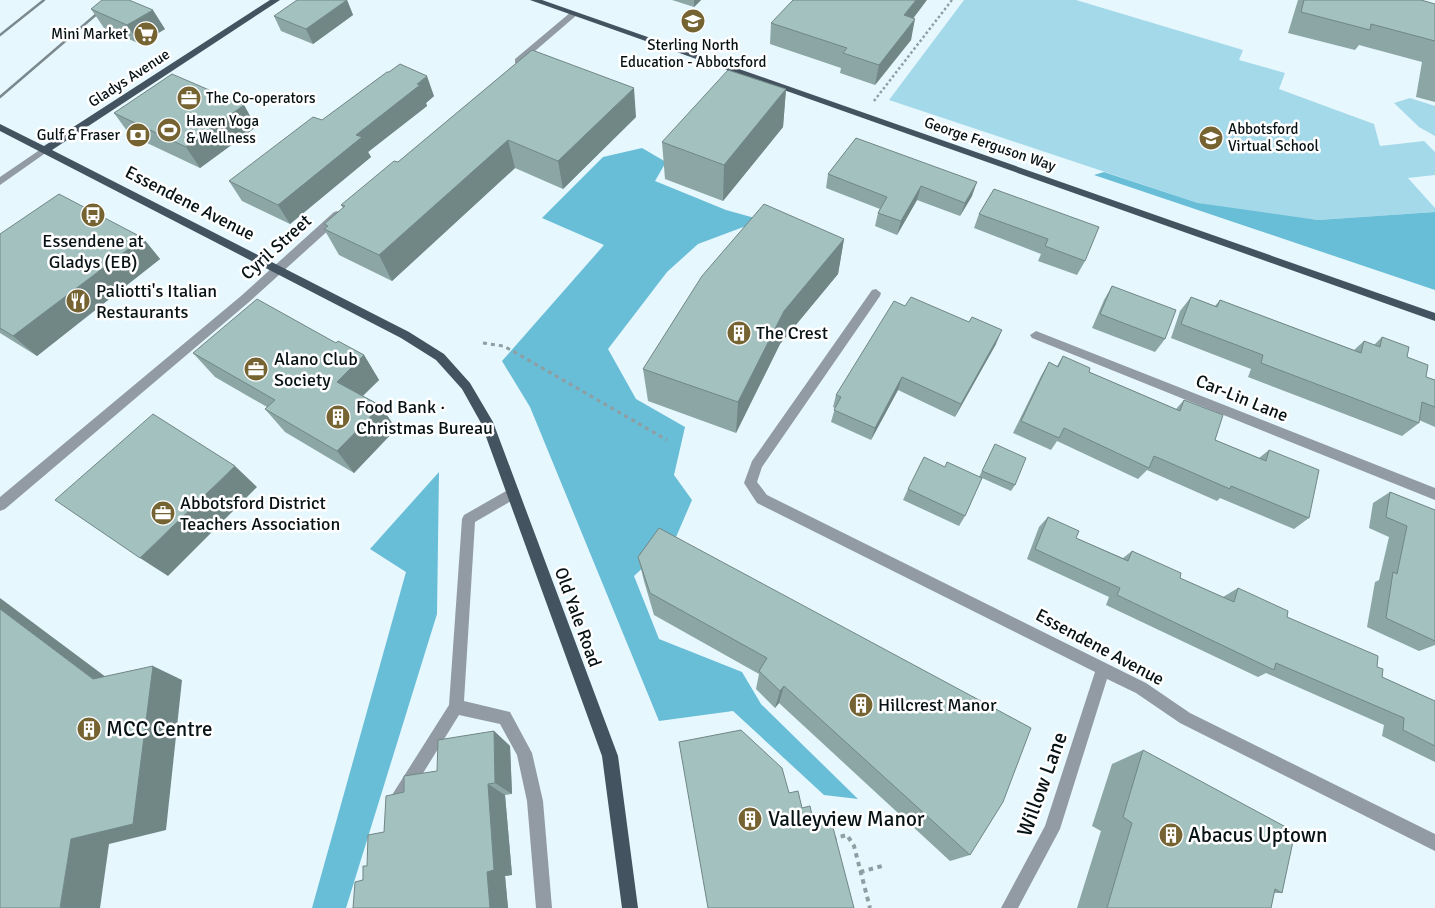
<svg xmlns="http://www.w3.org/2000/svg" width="1435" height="908" font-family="Signika,sans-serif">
  <rect width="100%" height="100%" fill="#e6f7fd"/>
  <path fill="#a4d9ea" d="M964 0H1076L1243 50 1239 60 1285 73 1279 89 1374 124 1380 146 1424 141 1435 152V175L1408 178 1435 208V212L1318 220 1259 214 1198 203 889 100Z
    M1410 98 1435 106V136L1419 127 1394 103Z"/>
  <path fill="#68bdd7" d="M642 148 666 162 655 181 726 210 762 220 698 244 667 272 608 349 636 399 685 427 674 475 692 500 676 537 634 576 659 639 742 672 761 704 858 799 824 795 733 711 659 721 530 407 502 361 604 245 542 218 603 157Z
    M1104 172 1198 203 1318 220 1435 212V290L1094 175Z
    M439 472 437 614 346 908H312L406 572 370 549Z"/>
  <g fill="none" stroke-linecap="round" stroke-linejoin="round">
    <path stroke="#8f9ea2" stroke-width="2.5" stroke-dasharray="2.5 2.5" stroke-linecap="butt" d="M874 101 952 0"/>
    <path stroke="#8f9ea2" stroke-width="3" stroke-dasharray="4 4" stroke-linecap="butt" d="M483 343 503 346 511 350 667 440"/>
    <path stroke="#8f9ea2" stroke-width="4" stroke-dasharray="4.5 4.5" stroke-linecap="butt" d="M832 839 847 835 854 846 870 908
      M860 872 882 866"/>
    <path fill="#929ba3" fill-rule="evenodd" d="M571 12 578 14 521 63H515V59Z
      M44 147 47 148V152L0 185V177Z
      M338 211 343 215 342 218 249 302 5 509 0 511V497L241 296 334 212Z
      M876 289 881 293 880 296 762 467 757 482 767 495 1146 683 1190 713 1435 834V851L1180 723 1136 693 1107 679 1060 829 1018 908H1001L1045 826 1095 672 757 503 744 483 752 461 872 290Z
      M1036 331 1435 488V500L1032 338 1030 335Z
      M513 487 518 489 519 493 518 497 475 522 464 701 510 712 532 753 543 801 552 908H536L527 801 517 755 500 724 459 715 399 812 393 814 387 812 385 806 449 705 462 519 464 515Z"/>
    <path fill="#445360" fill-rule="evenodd" d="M270 0H280L52 150 409 332 444 354 470 383 493 422 618 756 638 908H622L602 756 481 423 462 389 436 360 401 338 0 131V124L44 146Z
      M530 0H542L1435 313V321Z"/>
    <path stroke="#7c8a8f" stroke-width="2.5" d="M0 35 44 0
      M0 97 113 0"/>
  </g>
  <path fill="#8ba6a4" d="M347 0 353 15 313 44 281 31 274 16Z
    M672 0H701L694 7Z
    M1298 0H1421L1435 4V102L1416 97 1422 62 1359 45 1355 50 1288 33Z
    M91 9 165 29 140 44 104 28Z
    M913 18 911 40 875 85 840 73 841 68 770 44 771 23Z
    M532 50 636 117 563 189 515 168 392 281 339 255 324 229 326 227 324 224 343 208 341 205 398 162Z
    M786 89 783 127 723 201 665 179 662 142Z
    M434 96 426 103 427 106 368 152 371 157 290 224 242 201 229 181 322 120Z
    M244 105 256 127 200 168 130 135 114 113Z
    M856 138 972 196 960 216 917 200 897 235 875 226 878 213 880 209 826 188 828 174Z
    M994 189 1085 261 1077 275 1038 261 1041 254 974 228 979 214Z
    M0 234 143 238 160 259 37 356 0 333Z
    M844 239 838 274 780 344 736 433 648 401 643 369Z
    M1112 286 1165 339 1155 352 1092 328 1104 300Z
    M1191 297 1215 306 1220 300 1354 350 1364 341 1374 345 1382 337 1407 357 1426 377 1435 380V427L1419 420V423L1402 436 1248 377 1251 369 1171 338 1180 311Z
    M336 343 364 355 379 380 363 396 381 406 396 429 354 473 285 432 265 409 267 407 215 377 193 353Z
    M996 344 955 417 898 390 871 440 831 422 835 408 833 407 836 395Z
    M1063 356 1089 372 1176 409 1184 400 1215 440 1259 458 1269 450 1309 518 1294 529 1220 498 1217 501 1147 470 1138 479 1057 441 1051 450 1013 433 1041 376 1049 362 1057 366Z
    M995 444 1015 485 1011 491 982 478 965 516 959 526 903 500 908 489 979 477Z
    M1390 492 1435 510V645L1419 651 1367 627 1375 582 1379 580 1389 537 1369 528 1373 503Z
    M1048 517 1076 538 1123 558 1132 551 1180 578 1223 597 1238 588 1287 617 1377 667 1382 677 1435 701V762L1382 736 1384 725 1266 673 1258 677 1106 605 1109 597 1027 559 1039 527Z
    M659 528 970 855 950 861 779 703 775 708 756 689 759 674 654 615 644 581 638 557Z
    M494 731 510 746 512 794 505 795 512 875 505 876 508 908H353L367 866 404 792 437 771Z
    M1143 750 1282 893H1274L1271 908H1077L1101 831 1092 826 1112 764Z"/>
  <path fill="#718786" d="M347 0 353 15 313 44 306 29Z
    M694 0H701L694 7Z
    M916 0H927L900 36 904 15Z
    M153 10 165 29 140 44 127 25Z
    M915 19 911 40 875 85 879 65Z
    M427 76 434 96 426 103 427 106 368 152 371 157 290 224 278 205 356 135Z
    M634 88 636 117 563 189 558 161Z
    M786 89 783 127 723 201 724 165Z
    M244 105 256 127 200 168 186 147Z
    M508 140 515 168 392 281 379 255Z
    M977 182 972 196 960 216 965 203Z
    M921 186 917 200 897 235 901 221Z
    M143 238 160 259 37 356 13 336Z
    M844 239 838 274 780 344 736 433 738 402 784 311Z
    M1002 330 996 344 955 417 961 404Z
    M364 355 379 380 353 405 337 382Z
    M902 377 898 390 871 440 875 428Z
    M381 406 396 429 354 473 337 451Z
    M235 466 257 487 168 576 140 558Z
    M0 598 126 692 93 679 0 609Z
    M153 666 182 680 166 830 109 844 100 908H60L71 839Z
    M784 686 779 703 775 708 780 691Z
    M494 731 510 746 512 794 495 783Z
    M488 784 505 795 512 875 505 876 508 908H490L487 872Z"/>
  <path fill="#a2c1bf" stroke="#718786" d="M102 0H129L153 10 127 25 91 9Z
    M297 0H347L306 29 274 16Z
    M793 0H916L904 15 915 19 879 65 843 53 847 48 771 23Z
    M1304 0H1421L1435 4V41L1371 24 1370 30 1301 12Z
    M532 50 634 88 558 161 508 140 379 255 324 229 328 226 324 224 345 206 341 205 394 161 398 162Z
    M400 64 427 76 417 84 420 85 356 135 362 137 278 205 229 181 313 117 322 120 387 72H389Z
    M728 70 786 89 724 165 662 142Z
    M172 74 244 105 186 147 114 113Z
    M856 138 977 182 965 203 921 186 901 221 878 213 887 197 828 174Z
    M994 189 1099 227 1085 261 1045 246 1048 239 979 214Z
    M59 194 143 238 13 336 0 328V234Z
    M764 204 844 239 784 311 738 402 643 369 702 276Z
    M1112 286 1176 310 1165 339 1100 314Z
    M911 297 969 322 972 317 1002 330 961 404 902 377 875 428 834 410 841 397 836 395 894 301 905 306Z
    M1191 297 1217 307 1220 300 1361 353 1364 341 1380 347 1382 337 1409 347 1407 357 1428 365 1426 377 1435 380V407L1422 402 1419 423 1261 363 1263 355 1181 324Z
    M257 299 336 343 338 341 364 355 337 382 381 406 337 451 265 409 275 400 193 353Z
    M1063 356 1090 368 1089 372 1180 411 1184 400 1223 415 1215 440 1266 461 1269 450 1319 470 1309 518 1231 486 1230 489 1154 456 1149 468 1064 428 1059 438 1021 421 1049 362 1058 367Z
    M153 414 235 466 140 558 55 500Z
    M995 444 1026 458 1015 485 982 471Z
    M924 457 945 467 947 462 982 478 965 516 908 489Z
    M1390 492 1435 510V641L1386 618 1393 572 1397 574 1407 526 1386 517Z
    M1048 517 1079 531 1076 538 1128 561 1132 551 1181 573 1180 578 1234 602 1238 588 1288 611 1287 617 1378 656 1377 667 1383 669 1382 677 1435 701V746L1403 730 1404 718 1276 663 1274 670 1117 595 1120 588 1035 549Z
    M659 528 1031 728 1003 802 970 855 784 686 780 691 759 671 767 658 650 593 638 557Z
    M0 609 93 679 153 666 133 824 71 839 60 908H0Z
    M741 730 782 768 789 793 798 791 802 808 810 806 814 824 831 820 854 908H708L679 742Z
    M494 731 495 783 488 784 494 870 487 872 490 908H353L355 882 363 880V866H367L368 835 384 832 386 796 404 792V776L437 771 438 740Z
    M1143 750 1295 832 1282 893 1275 889 1271 908H1107L1132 823 1123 817Z"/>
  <defs>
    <symbol id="school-disc" viewBox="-11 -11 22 22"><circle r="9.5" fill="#756331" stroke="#fff"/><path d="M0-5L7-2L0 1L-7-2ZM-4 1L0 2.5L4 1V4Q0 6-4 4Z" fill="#fff"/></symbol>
    <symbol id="supermarket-disc" viewBox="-11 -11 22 22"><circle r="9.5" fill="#756331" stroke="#fff"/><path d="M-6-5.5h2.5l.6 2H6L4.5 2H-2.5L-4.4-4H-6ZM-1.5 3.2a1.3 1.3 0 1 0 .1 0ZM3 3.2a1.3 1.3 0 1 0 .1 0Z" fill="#fff"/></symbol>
    <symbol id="office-disc" viewBox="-11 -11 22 22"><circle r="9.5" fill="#756331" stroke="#fff"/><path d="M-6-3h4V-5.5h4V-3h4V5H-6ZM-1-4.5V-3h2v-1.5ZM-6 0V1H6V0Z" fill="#fff"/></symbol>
    <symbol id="stadium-disc" viewBox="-11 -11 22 22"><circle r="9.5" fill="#756331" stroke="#fff"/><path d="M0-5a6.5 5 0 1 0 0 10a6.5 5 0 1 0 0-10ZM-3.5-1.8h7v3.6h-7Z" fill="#fff"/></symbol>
    <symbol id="bank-disc" viewBox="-11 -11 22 22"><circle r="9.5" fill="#756331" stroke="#fff"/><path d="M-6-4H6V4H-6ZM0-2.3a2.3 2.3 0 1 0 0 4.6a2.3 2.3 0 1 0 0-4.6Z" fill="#fff"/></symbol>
    <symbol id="bus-disc" viewBox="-11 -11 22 22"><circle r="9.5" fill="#756331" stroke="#fff"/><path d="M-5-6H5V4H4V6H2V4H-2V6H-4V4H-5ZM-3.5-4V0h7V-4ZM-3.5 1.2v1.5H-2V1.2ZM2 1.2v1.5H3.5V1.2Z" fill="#fff"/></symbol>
    <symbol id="restaurant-disc" viewBox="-11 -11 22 22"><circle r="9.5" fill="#756331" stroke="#fff"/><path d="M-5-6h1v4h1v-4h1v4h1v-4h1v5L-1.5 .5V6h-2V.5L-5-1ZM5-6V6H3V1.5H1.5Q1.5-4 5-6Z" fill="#fff"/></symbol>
    <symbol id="building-disc" viewBox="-11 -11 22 22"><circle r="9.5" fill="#756331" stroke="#fff"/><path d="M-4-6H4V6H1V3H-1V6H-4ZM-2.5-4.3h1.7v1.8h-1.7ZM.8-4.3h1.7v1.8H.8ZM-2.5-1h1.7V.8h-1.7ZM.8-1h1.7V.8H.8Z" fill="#fff"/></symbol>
  </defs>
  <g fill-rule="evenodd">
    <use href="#school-disc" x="679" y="7" width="28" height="28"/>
    <use href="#supermarket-disc" x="132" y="20" width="28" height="28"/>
    <use href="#office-disc" x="175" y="84" width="28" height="28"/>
    <use href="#stadium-disc" x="155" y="116" width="28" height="28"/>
    <use href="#bank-disc" x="124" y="121" width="28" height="28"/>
    <use href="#school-disc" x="1197" y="124" width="28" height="28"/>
    <use href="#bus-disc" x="79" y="201" width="28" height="28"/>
    <use href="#restaurant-disc" x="64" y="287" width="28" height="28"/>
    <use href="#building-disc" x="725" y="319" width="28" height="28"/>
    <use href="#office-disc" x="242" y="355" width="28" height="28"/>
    <use href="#building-disc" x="324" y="403" width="28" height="28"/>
    <use href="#office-disc" x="149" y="499" width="28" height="28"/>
    <use href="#building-disc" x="847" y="691" width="28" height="28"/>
    <use href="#building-disc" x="75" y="715" width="28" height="28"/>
    <use href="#building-disc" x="736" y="805" width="28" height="28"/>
    <use href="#building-disc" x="1157" y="821" width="28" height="28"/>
  </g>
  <g text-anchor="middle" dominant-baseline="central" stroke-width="5" stroke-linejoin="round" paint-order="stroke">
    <g font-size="15" fill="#071215" stroke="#fff" text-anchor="start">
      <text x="128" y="34" text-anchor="end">Mini Market</text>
      <text x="693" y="45" text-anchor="middle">Sterling North<tspan x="693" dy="17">Education - Abbotsford</tspan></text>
      <text x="206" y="98">The Co-operators</text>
      <text x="186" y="121">Haven Yoga<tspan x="186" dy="17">&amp; Wellness</tspan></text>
      <text x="1228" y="129">Abbotsford<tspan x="1228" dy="17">Virtual School</tspan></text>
      <text x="120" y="135" text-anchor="end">Gulf &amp; Fraser</text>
    </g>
    <g font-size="15" fill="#071215" stroke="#fff">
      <text transform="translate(129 78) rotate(-33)">Gladys Avenue</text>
      <text transform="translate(990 144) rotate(19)">George Ferguson Way</text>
    </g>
    <g font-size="18" fill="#071215" stroke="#fff">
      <text transform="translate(190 203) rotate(27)">Essendene Avenue</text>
      <text transform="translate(276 247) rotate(-42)">Cyril Street</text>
      <text transform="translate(1242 398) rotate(22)">Car-Lin Lane</text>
      <text transform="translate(578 617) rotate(70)">Old Yale Road</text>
      <text transform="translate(1100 647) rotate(28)">Essendene Avenue</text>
    </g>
    <g font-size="18" fill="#071215" stroke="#fff" text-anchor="start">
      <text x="93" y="241" text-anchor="middle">Essendene at<tspan x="93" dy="21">Gladys (EB)</tspan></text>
      <text x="96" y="291">Paliotti's Italian<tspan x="96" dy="21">Restaurants</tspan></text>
      <text x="756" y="333">The Crest</text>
      <text x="274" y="359">Alano Club<tspan x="274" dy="21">Society</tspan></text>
      <text x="356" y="407">Food Bank ·<tspan x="356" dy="21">Christmas Bureau</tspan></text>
      <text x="180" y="503">Abbotsford District<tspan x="180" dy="21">Teachers Association</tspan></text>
      <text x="878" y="705">Hillcrest Manor</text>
    </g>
    <g font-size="21" fill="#071215" stroke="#fff" text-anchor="start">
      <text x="106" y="729">MCC Centre</text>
      <text x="768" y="819">Valleyview Manor</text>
      <text x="1188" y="835">Abacus Uptown</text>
    </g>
    <g font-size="21" fill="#071215" stroke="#fff">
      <text transform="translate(1042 784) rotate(-70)">Willow Lane</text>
    </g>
  </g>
</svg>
